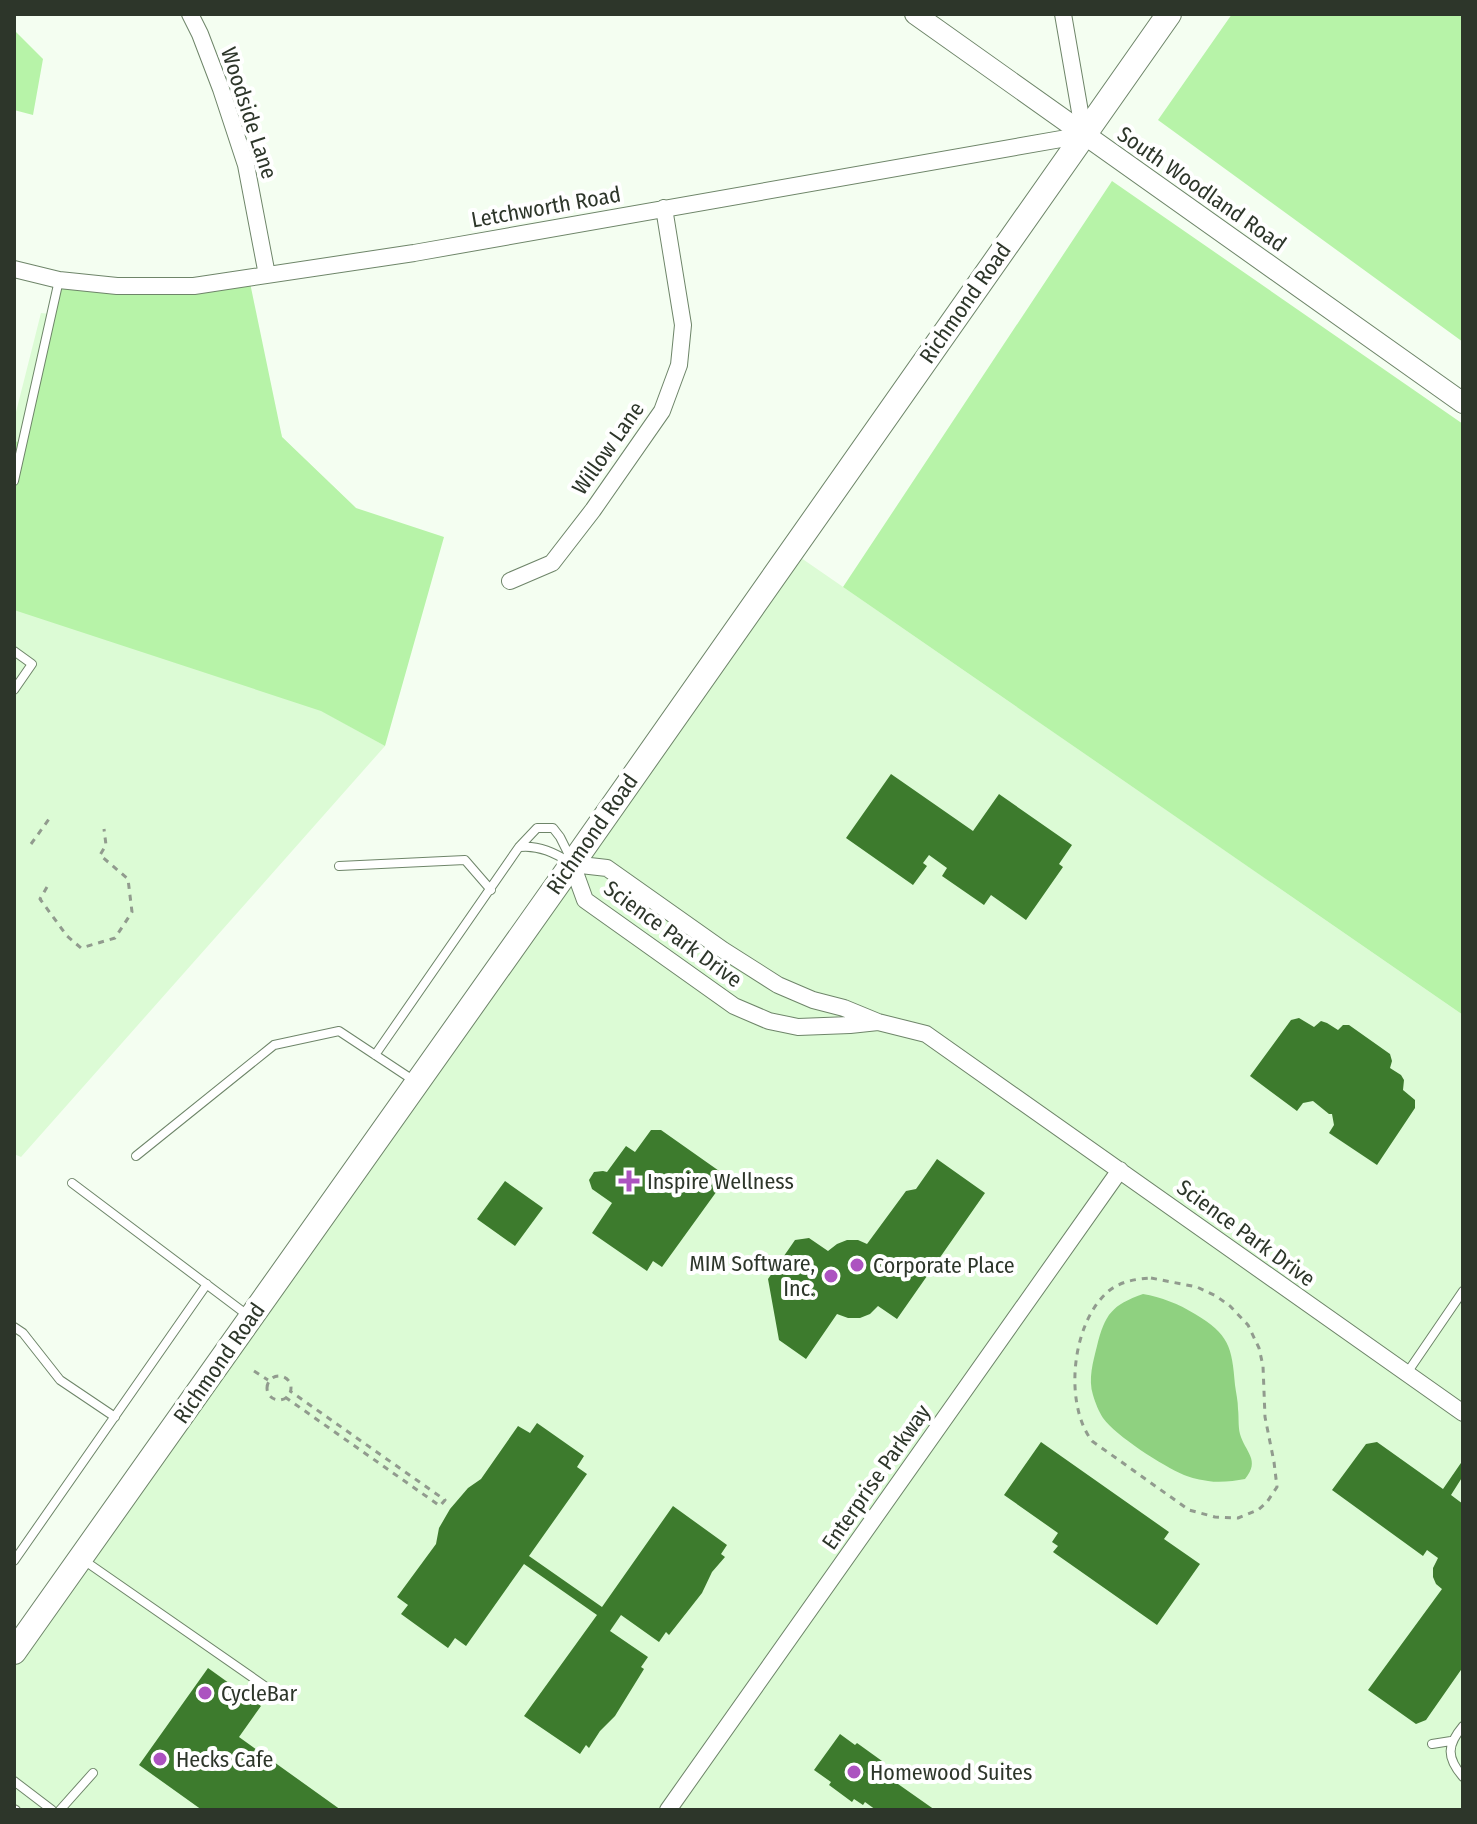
<svg xmlns="http://www.w3.org/2000/svg" width="1477" height="1824" font-family="'Fira Sans Condensed',sans-serif">
  <rect width="100%" height="100%" fill="#f4fef1"/>
  <path fill="#dcfbd5" d="M41 313 252 335 282 437 356 508 322 711 385 746 21 1157 14 1154V420Z
    M791 551 1463 1015V1810H14V1652Z"/>
  <path fill="#b7f3a8" d="M1232 14H1463V342L1158 120Z
    M14 30 43 59 33 115 14 110Z
    M1112 181 1463 424V1015L843 587Z
    M249 278 282 437 356 508 444 537 385 746 321 711 14 610V441L22 443 59 280Z"/>
  <path fill="#8fd180" d="M1143 1294C1161 1297 1179 1304 1195 1314 1229 1334 1232 1347 1235 1385 1236 1393 1238 1401 1238 1409 1239 1417 1238 1426 1240 1434 1245 1452 1261 1460 1245 1479 1234 1481 1220 1483 1208 1481 1201 1480 1191 1478 1184 1475 1163 1466 1116 1436 1103 1418 1099 1412 1095 1402 1093 1395 1088 1379 1093 1362 1097 1346 1105 1314 1112 1305 1143 1294Z"/>
  <path fill="#3d7b2d" d="M891 774 973 831 999 794 1072 845 1059 864 1063 867 1026 920 991 895 984 905 942 876 947 868 929 855 923 863 927 866 913 885 846 838Z
    M1299 1018 1314 1027 1321 1021 1327 1023 1338 1030 1343 1025H1349L1390 1054 1392 1061 1390 1068 1401 1075 1404 1080 1403 1090 1415 1100V1108L1377 1165 1329 1133 1334 1125 1332 1114H1329L1313 1101 1303 1103 1297 1111 1250 1076 1291 1020Z
    M651 1130H661L722 1173V1184L662 1267 653 1261 647 1271 592 1233 612 1203 592 1189 589 1180 594 1172 603 1171 607 1172 626 1146 635 1152Z
    M937 1159 985 1193 897 1319 878 1306 870 1314 860 1318H848L837 1314 806 1359 779 1340 768 1279 795 1240 809 1238 828 1251 837 1244 847 1240H858L867 1244 906 1191 916 1189Z
    M505 1181 543 1208 515 1246 477 1219Z
    M537 1423 584 1456 577 1467 587 1474 529 1556 602 1607 673 1506 727 1545 721 1554 725 1557 712 1572 702 1593 669 1635 666 1632 659 1642 621 1615 610 1631 648 1657 641 1667 644 1669 615 1716 600 1731 589 1748 586 1745 580 1754 524 1716 597 1615 524 1564 466 1646 455 1638 448 1648 401 1614 408 1605 397 1597 436 1544 439 1528 450 1509 468 1488 481 1479 518 1426 530 1433Z
    M1041 1442 1169 1532 1164 1539 1200 1564 1157 1625 1053 1552 1058 1546 1052 1542 1058 1533 1004 1495Z
    M1377 1442 1443 1489 1463 1460V1476L1451 1495 1463 1504V1667L1426 1720 1416 1724 1368 1690 1442 1589 1436 1584 1433 1577V1568L1438 1558 1427 1550 1423 1556 1332 1490 1366 1444Z
    M208 1668 261 1706 239 1737 341 1810H202L139 1765Z
    M840 1734 855 1745 857 1743 882 1761 880 1764 894 1774 893 1776 900 1781 898 1784 935 1810H876L865 1802 863 1805 854 1799 852 1802 829 1785 831 1782 814 1770Z"/>
  <g fill="none" stroke-linecap="round" stroke-linejoin="round">
    <defs>
      <path id="service" d="M14 481 59 280
        M14 651 32 664 14 690
        M520 847C539 845 555 853 571 863
        M339 866 465 860 491 890
        M375 1055 519 847 537 828H553L560 837 571 859
        M136 1156 274 1045 339 1031 416 1082
        M72 1183 250 1317
        M14 1327 23 1333 60 1380 115 1417
        M1407 1373 1463 1291
        M82 1559 282 1698
        M14 1561 207 1284
        M1463 1726C1447 1745 1446 1757 1463 1777
        M1432 1744 1451 1741
        M14 1781 52 1810
        M14 1809 16 1810
        M60 1810 93 1773"/>
      <path id="minor" d="M190 14 200 34 221 89 246 165 267 275
        M14 269 59 280 117 286H194L414 253 1084 135 1063 14
        M510 581 552 563 593 510 662 411 679 365 683 325 664 208
        M878 1022 850 1025 798 1027 769 1021 734 1006 585 900 572 864 607 868 723 950 778 985 813 1000 844 1008 878 1022 926 1034 1463 1413
        M668 1810 1120 1170"/>
      <path id="tertiary" d="M915 14 1463 403"/>
      <path id="primary" d="M14 1652 572 864 1169 14"/>
    </defs>
    <use href="#service" stroke="#6e8569" stroke-width="10"/>
    <use href="#minor" stroke="#6e8569" stroke-width="18"/>
    <use href="#tertiary" stroke="#6e8569" stroke-width="22"/>
    <use href="#primary" stroke="#6e8569" stroke-width="26"/>
    <path stroke="#919b8e" stroke-width="3" stroke-dasharray="6 6" stroke-linecap="butt" d="M31 844 49 819
      M47 887 40 899 67 936 81 948 115 938 132 912 128 879 100 855 106 845 104 829
      M1151 1278 1197 1287 1216 1296 1230 1306 1248 1325 1259 1348 1263 1366 1265 1417 1274 1462 1277 1487 1267 1502 1258 1510 1238 1518 1215 1517 1189 1510 1092 1441C1063 1403 1072 1320 1110 1290 1122 1281 1136 1279 1151 1278Z
      M254 1371 268 1380
      M267 1388a12 12 0 1 1 24 0a12 12 0 1 1-24 0Z
      M285 1397 440 1506 445 1500 290 1391"/>
    <use href="#service" stroke="#fff" stroke-width="8"/>
    <use href="#minor" stroke="#fff" stroke-width="16"/>
    <use href="#tertiary" stroke="#fff" stroke-width="20"/>
    <use href="#primary" stroke="#fff" stroke-width="24"/>
  </g>
  <g fill="#ac53c0" stroke="#fff" stroke-width="3">
    <path d="M625 1169h8v8h8v8h-8v8h-8v-8h-8v-8h8z"/>
    <circle cx="857" cy="1265" r="8"/>
    <circle cx="831" cy="1276" r="8"/>
    <circle cx="205" cy="1693" r="8"/>
    <circle cx="160" cy="1759" r="8"/>
    <circle cx="854" cy="1772" r="8"/>
  </g>
  <g text-anchor="middle" dominant-baseline="central" stroke-width="8" stroke-linejoin="round" paint-order="stroke">
    <g font-size="22" fill="#2d362a" stroke="#fff">
      <text transform="translate(249 113) rotate(72)">Woodside Lane</text>
      <text transform="translate(1202 189) rotate(35)">South Woodland Road</text>
      <text transform="translate(546 207) rotate(-10)">Letchworth Road</text>
      <text transform="translate(965 303) rotate(-55)">Richmond Road</text>
      <text transform="translate(608 448) rotate(-55)">Willow Lane</text>
      <text transform="translate(592 834) rotate(-55)">Richmond Road</text>
      <text transform="translate(673 934) rotate(36)">Science Park Drive</text>
      <text transform="translate(1246 1233) rotate(36)">Science Park Drive</text>
      <text transform="translate(219 1363) rotate(-55)">Richmond Road</text>
      <text transform="translate(876 1477) rotate(-55)">Enterprise Parkway</text>
    </g>
    <g font-size="22" fill="#2d362a" stroke="#fff" text-anchor="start">
      <text x="647" y="1181">Inspire Wellness</text>
      <text x="815" y="1263" text-anchor="end">MIM Software,<tspan x="815" dy="25">Inc.</tspan></text>
      <text x="873" y="1265">Corporate Place</text>
      <text x="221" y="1693">CycleBar</text>
      <text x="176" y="1759">Hecks Cafe</text>
      <text x="870" y="1772">Homewood Suites</text>
    </g>
  </g>
  <rect width="1477" height="1824" fill="none" stroke="#2d362a" stroke-width="32"/>
</svg>
